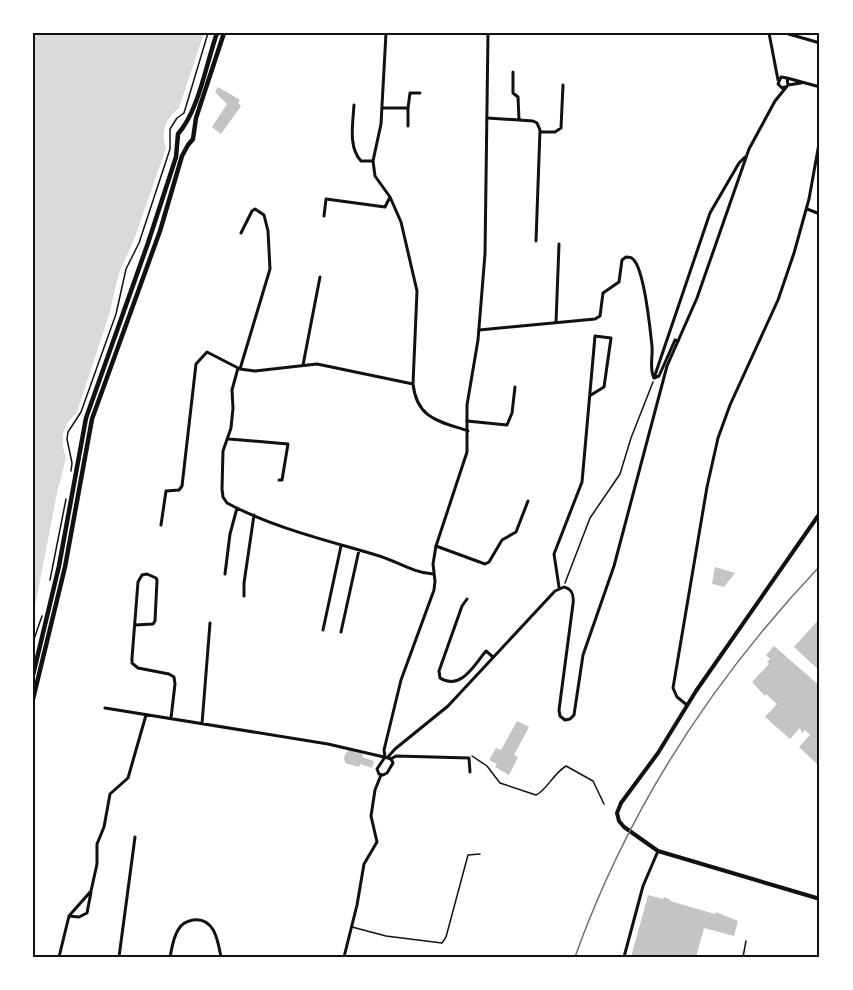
<svg xmlns="http://www.w3.org/2000/svg" width="853" height="990" font-family="Lato,sans-serif">
  <rect width="100%" height="100%" fill="#fff"/>
  <path fill="#d9d9d9" d="M33 33H204L179 108C166 118 160 132 166 148L135 237 119 273 109 315 77 412 68 422 63 434V447L66 458 57 493 33 617Z"/>
  <path fill="#c4c4c4" d="M218 87 240 100 238 103 241 106 221 134 212 127 227 104 215 92Z
    M715 567 735 573 724 587 712 584Z
    M820 618V671L794 647Z
    M774 646 820 686V767L799 747 810 735 805 730 802 733 800 728 790 739 765 717 777 704 766 694 765 696 752 682 769 664 767 662 770 659 766 655Z
    M517 721 529 727 514 755 518 757 509 775 495 767 497 764 489 760 496 748 501 750Z
    M348 750 363 754 362 757 374 761 372 768 360 764 359 767 345 763 344 757Z
    M648 895 663 899 664 897 671 900 670 901 715 914 716 912 738 921 734 936 704 928 696 957H631Z"/>
  <g fill="none" stroke-linecap="round" stroke-linejoin="round">
    <path stroke="#111" stroke-width="1.5" d="M71 471 72 463 67 439 68 432 81 412 116 314 126 269 139 243 170 149V129L177 118 184 113 208 33
      M50 580 66 499
      M565 583 590 518 620 474 631 438 653 382
      M33 642 42 616
      M472 756 487 766 500 783 536 795C546 791 553 774 566 766L593 781 604 804
      M743 957 746 941"/>
    <path stroke="#111" stroke-width="1.5" d="M352 927 386 936 442 943 446 937 468 855 480 854"/>
    <path stroke="#111" stroke-width="3" d="M386 33 381 124 373 161 375 176 390 197 401 222 417 291 413 384C417 419 439 421 468 431
      M769 33 778 80
      M785 33 820 43
      M513 72V93L518 97 519 120
      M354 105C353 123 348 147 361 161H373
      M382 108H408V126
      M408 108 410 93H420
      M487 118 533 121 537 123 540 130 536 241
      M541 132H555L561 128 563 85
      M807 209 820 214
      M324 216 326 199 385 207 390 197
      M556 323 559 244
      M479 330 595 319 600 316 603 293 619 282 622 260 626 257C630 257 631 257 634 260 645 273 650 328 652 346 653 358 649 368 654 378
      M303 365 320 277
      M238 368 232 390 233 408 231 428 223 451 222 489 223 497 227 503C274 528 326 540 376 555 395 560 413 573 433 574
      M240 369 270 269 268 231 264 215 255 209 252 211 241 233
      M654 378 710 213 739 163 745 157
      M654 378 659 376 675 340 678 341
      M467 421 507 425 512 413 515 387
      M229 439 288 444 282 480H279
      M161 525 166 491 179 490 182 486 196 364 207 352 240 369 255 371 317 364 413 384
      M436 546 485 564 489 562 502 540 516 532 528 501
      M225 574 230 534 237 508
      M559 587 554 554 582 482 595 336 611 338 604 387 591 395
      M244 596V583L254 515
      M467 599 462 606 439 671 440 678C461 691 474 665 486 651L493 657
      M135 625 153 624 155 621 157 580 156 578 147 574 142 575 138 582 132 658V663L138 668 169 674 174 677 175 684 171 718
      M323 630 341 546
      M341 632 359 550
      M687 705 677 697 673 688 707 487 718 438 730 405 778 300 794 253 809 199 820 138
      M105 708 328 744 384 757
      M202 724 210 623
      M391 759 396 756 469 758 470 772
      M69 916 79 917 87 913 91 892
      M59 957 69 916 91 891 97 864V844L104 827 110 794 128 778 146 715
      M119 957 135 837
      M170 957C172 948 173 938 178 930 181 924 187 921 193 920 215 917 218 942 221 957
      M624 957 643 886 658 851"/>
    <path stroke="#111" stroke-width="3" d="M787 78 820 87
      M788 85 801 83
      M385 757 384 750 401 680 434 590 435 581 433 564 436 546 467 452V405L478 340 485 254 488 33
      M385 757 391 759 393 763 387 773 383 775 379 774 377 769Z
      M388 757 395 749 448 706 555 591 564 587C573 589 574 596 573 604L559 710 560 716 565 720 570 719 574 715 583 655 614 566 667 366 697 298 749 149 775 101 788 85 787 78 781 77 778 84 782 88 785 87
      M344 957 357 905 364 864 377 842 371 816 375 790 381 775"/>
    <path stroke="#111" stroke-width="4" d="M820 513 696 691 658 753 621 803 617 813 619 821 624 827 658 851 820 899"/>
    <path stroke="#111" stroke-width="4.5" d="M33 675 59 566 86 418 148 243 176 157 178 134C199 110 206 64 217 33
      M33 699 65 567 92 419 160 231 182 156 188 145 193 139 196 118 224 33"/>
    <path stroke="#707070" stroke-width="1.5" d="M575 957C628 809 712 680 820 566"/>
  </g>
  <rect width="853" height="990" fill="none" stroke="#ffffff" stroke-width="69"/>
  <rect x="34" y="34" width="784" height="922" fill="none" stroke="#111" stroke-width="2"/>
</svg>
